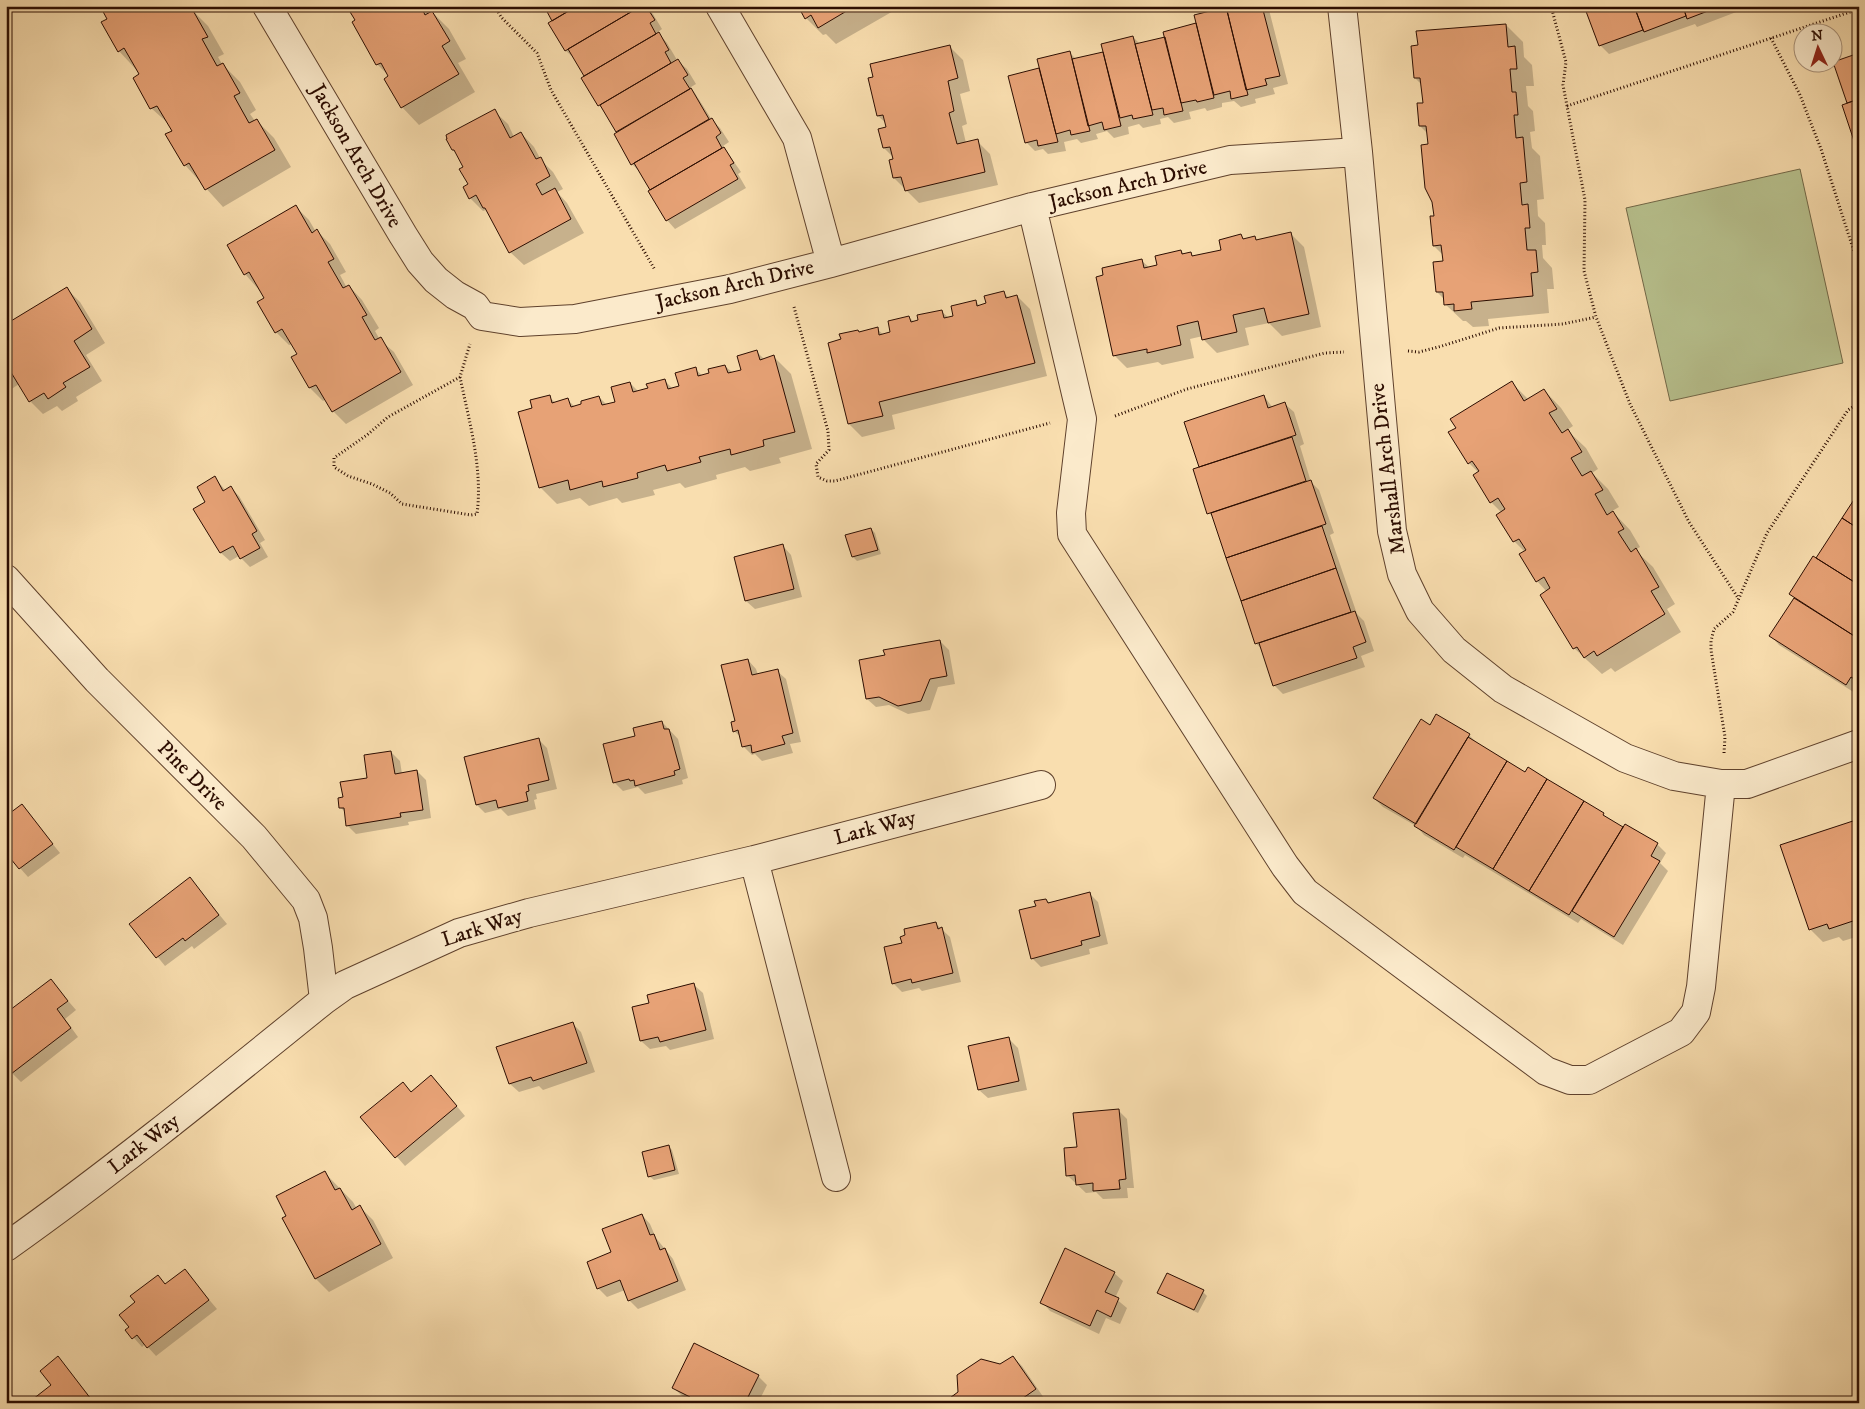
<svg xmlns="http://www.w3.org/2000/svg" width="1865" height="1409" font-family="'IM FELL DW Pica',serif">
  <rect width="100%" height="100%" fill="#f9deaf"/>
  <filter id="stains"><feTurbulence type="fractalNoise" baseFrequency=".004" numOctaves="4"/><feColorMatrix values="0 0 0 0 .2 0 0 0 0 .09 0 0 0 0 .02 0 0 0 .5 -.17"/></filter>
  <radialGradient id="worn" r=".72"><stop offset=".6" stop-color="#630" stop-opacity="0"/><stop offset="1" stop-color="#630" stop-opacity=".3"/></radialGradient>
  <path fill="#b8c28f" stroke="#726848" d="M1800 169 1843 363 1670 401 1626 208Z"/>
  <path fill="#0003" d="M98 6H188L208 26 224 54 218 57 222 64 240 82 256 110 250 114 255 121 256 120 274 138 291 167 223 207 185 165 170 125 151 108 141 75 119 51 109 19Z
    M345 6H427L431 13 432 12 449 29 466 59 458 63 475 92 419 125 402 107 390 77 377 64 353 22 357 21Z
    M645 6 653 14 662 29 658 32 660 35 667 43 677 60 687 69 696 84 691 87 712 120 720 128 729 142 723 146 741 172 738 174 746 188 675 229 667 220 641 173 632 164 618 133 606 113 599 105 586 77 575 59 566 51 549 24Z
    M799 6H902L836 44 826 34 823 35 806 18Z
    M1227 6H1268L1288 84 1273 88 1275 94 1255 99 1256 103 1241 107 1234 101 1222 103V107L1207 111 1205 108 1189 112 1191 119 1174 123 1168 117 1160 119 1161 124 1143 128 1139 124 1128 127 1129 134 1114 138 1107 131 1096 134 1098 139 1081 143 1077 139 1064 142 1066 151 1048 154 1043 149 1035 151 1026 142 1010 77 1041 69 1070 53 1077 60 1105 53 1133 37 1140 44 1166 38 1165 33 1198 24 1195 16 1228 8Z
    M1585 6H1752L1697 27 1695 24 1609 54 1601 46Z
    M1506 25 1523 42 1524 57 1532 65 1534 86H1526L1528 106 1533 111 1535 131 1530 132 1532 148 1540 156 1544 199 1537 200 1538 216 1545 223 1546 245H1542L1543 258 1552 268 1554 289H1547L1549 313 1488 319 1489 326 1473 327 1466 321H1463L1445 304V300L1437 292 1444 262 1443 255 1434 246 1435 217 1428 134 1420 126 1424 104 1422 85 1415 78Z
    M950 47 963 60 970 91 960 94 967 124 962 126 966 143 977 141 990 154 998 185 919 203 894 178 890 161 894 160V158L884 148 887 128V124L878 116 870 79Z
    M494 111 508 124 514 137 521 133 534 147 541 160 553 172 563 189 557 192 567 203 584 233 524 265 510 252 486 210 483 211 470 198 469 184 465 168 458 155 453 150Z
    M296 207 309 220 316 232 317 231 330 244 346 272 340 275 347 288 349 286 362 300 379 328 375 331 380 340 394 352 413 385 346 424 333 411 326 399 323 401 310 388 293 358 299 354 292 344 289 345 276 332 266 298 245 274Z
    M1291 234 1304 247 1321 327 1282 336 1269 323 1245 328 1249 345 1217 353 1204 340 1203 336 1190 339 1194 358 1162 365 1158 362 1127 368 1114 355 1142 261 1150 268 1158 266 1181 251 1185 255 1191 254 1194 257 1222 251 1241 236 1245 240 1254 238 1257 241Z
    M67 289 80 302 105 343 86 355 102 381 76 397 78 401 62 411 57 406 43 414 30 401 19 384 10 390 6 387V326Z
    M1004 293 1009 298 1017 296 1030 309 1047 376 892 415 895 429 862 437 849 424 829 343 877 329 884 335 892 332 909 317 914 322 941 311 949 318 955 317 975 301 980 306Z
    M757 352 765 360 774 357 791 374 812 449 779 458 781 463 750 471 745 467 716 475 717 479 685 488 680 483 653 490 655 495 622 503 617 498 589 506 580 498 557 504 540 487 533 409 549 397 556 403 568 400 575 407 599 397 607 405 616 403 630 383 639 392 665 381 673 389 681 387 695 369 703 376 725 366 733 373 743 371Z
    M1512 383 1529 400 1544 390 1561 408 1573 426 1567 430 1586 448 1598 469 1592 473 1608 489 1619 507 1612 511 1630 530 1640 547 1635 550 1653 567 1675 604 1667 609 1681 632 1615 672 1611 668 1602 674 1574 648 1547 592 1537 581 1525 552 1514 541 1502 513 1491 502 1479 473 1469 463Z
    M1264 396 1273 408 1285 404 1294 412 1304 444 1300 446 1311 482 1319 490 1334 533 1330 535 1357 614 1364 621 1374 651 1361 656 1365 667 1283 694 1274 685 1262 650 1256 643 1214 518 1209 513 1201 468 1186 423Z
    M215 478 226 491 231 488 239 496 265 540 260 543 268 557 250 567 239 556 230 561 221 553 195 509 207 502Z
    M1859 494V687L1855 693 1779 645 1771 636 1795 598 1790 594 1817 560Z
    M871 529 875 533 881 554 857 561 853 557 846 536Z
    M783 546 791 555 802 597 755 609 746 601Z
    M940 641 949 650 955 684 938 687 930 710 908 714 889 705 876 707 867 699 886 656Z
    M748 660 756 669 758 675 777 671 786 679 801 742 790 744 793 753 762 761 755 754 752 755 743 746 742 738 734 731Z
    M662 722 678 739 688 778 682 780 683 784 645 794 638 787 623 791 614 782 636 737Z
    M1430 726 1469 735 1478 744 1526 773 1603 814 1609 820 1623 828 1657 844 1666 853 1660 863 1668 871 1623 945 1581 919 1578 923 1465 855 1463 858 1424 835 1416 826 1383 807 1374 798Z
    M539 740 547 748 557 789 536 794 537 799 534 800 536 809 508 816 501 809 485 813 477 805Z
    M391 752 400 761 402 774 417 771 426 780 431 818 408 822 409 825 356 834 347 825 346 813 341 808 344 798 369 779Z
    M22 806 60 853 28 877 20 868Z
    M1859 820V936L1843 941 1839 937 1823 942 1810 929Z
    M190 879 227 924 194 949 192 946 165 966 131 924Z
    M1089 893 1098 902 1108 944 1089 949 1090 954 1041 967 1032 958 1046 900 1050 903Z
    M935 923 950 937 961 982 922 991 919 988 902 992 894 984 885 948 903 944Z
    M51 981 76 1010 65 1019 78 1037 21 1082 12 1073Z
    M694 985 703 993 714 1039 670 1050 666 1046 650 1049 641 1041 650 1003Z
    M572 1023 581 1032 595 1072 543 1090 539 1086 519 1092 510 1084 498 1048Z
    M1009 1039 1018 1048 1027 1090 988 1098 979 1090Z
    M402 1083 412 1093 440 1086 465 1116 405 1166 362 1117Z
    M1118 1110 1127 1119 1134 1188H1127L1128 1198 1103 1199 1096 1192 1086 1193 1068 1176Z
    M668 1146 672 1150 679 1174 654 1180 649 1176Z
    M325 1173 353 1202 357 1209 360 1207 373 1220 393 1258 329 1292 316 1279 284 1219Z
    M642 1215 650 1224 656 1238 673 1259 686 1290 638 1309 629 1300 625 1290 607 1297 598 1288Z
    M185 1271 217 1309 156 1356 145 1344 142 1347 127 1330 130 1327 158 1277 166 1285Z
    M1114 1273 1123 1281 1115 1298 1127 1308 1120 1324 1106 1318 1099 1334 1050 1311 1042 1302Z
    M1159 1292H1203L1207 1296 1198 1313 1163 1296Z
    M1013 1357 1022 1366 1044 1398 1037 1403H945Z
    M58 1358 66 1367 95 1403H30L53 1385Z
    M758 1376 767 1385 758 1403H688L690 1400 682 1396 674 1388Z"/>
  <path fill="#e7a276" stroke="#2c0d01" d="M100 6H183L185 11 191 7 208 37 202 39 217 66 223 63 240 93 234 96 249 123 257 119 275 150 205 190 189 163 184 166 165 134 172 131 157 106 150 109 133 78 139 74 124 48 118 52 101 22 107 19Z
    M344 6H421L425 15 432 11 450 41 442 46 459 74 401 108 384 79 388 76 381 63 376 65 352 22 355 20 347 7 345 8Z
    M544 6H577L552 21Z
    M577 6H641L565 51 548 23Z
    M641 6H646L655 20 650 23 656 34 584 76 568 49Z
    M798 6H855L818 28 811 15 805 19Z
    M1226 6H1262L1280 76 1265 79 1267 85 1246 90Z
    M1584 6H1634L1643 30 1599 46Z
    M1634 6H1683L1686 16 1644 32Z
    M1683 6H1721L1687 19Z
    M1226 7 1248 95 1231 99 1230 91 1214 95 1194 15Z
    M1196 23 1214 98 1197 102 1196 100 1181 103 1163 32Z
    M1506 24 1508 47 1515 46 1517 69H1510L1512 92H1516L1518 115H1514L1516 138 1523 137 1527 182 1520 183 1522 205 1528 204 1530 228H1525L1527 250H1536L1538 272 1531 273 1533 296 1471 302 1472 309 1454 311V304L1444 305 1443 292H1436L1433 262 1443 261 1441 245 1433 246 1430 216H1434L1432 202 1425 188 1421 145 1428 144 1426 126H1419L1417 103H1423L1420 78H1414L1411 46 1418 45 1416 31Z
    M659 32 669 50 665 52 671 63 598 106 581 78Z
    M1133 36 1153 115 1133 119 1132 115 1120 118 1101 44Z
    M1165 37 1183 111 1164 115 1163 108 1152 110 1135 44Z
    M950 45 958 78 948 81 954 111 949 113 957 144 978 139 985 172 905 191 901 177 893 178 889 160 893 159 890 147 883 148 878 129 886 127 883 115 877 116 868 78 873 77 870 64Z
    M1070 51 1090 131 1071 135 1070 130 1056 134 1037 59Z
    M1103 52 1121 126 1104 130 1102 122 1088 126 1072 59Z
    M1859 53V99L1847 103 1833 62Z
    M678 59 688 75 683 78 690 89 616 132 600 105Z
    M1039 68 1058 142 1038 146 1037 140 1025 143 1008 76Z
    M691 88 709 119 631 165 614 134Z
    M1859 99V149L1857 150 1842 105Z
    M495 109 510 138 521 132 536 159 541 157 550 176 536 184 542 195 555 188 571 219 509 253 485 208H483L476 195 469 199 463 187 468 184 459 169 463 167 454 150H452L446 139H447L446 135Z
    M712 118 721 133 716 137 722 148 650 190 634 163Z
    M724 147 734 163 730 165 738 179 666 221 648 191Z
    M296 205 312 233 317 229 334 259 328 262 343 288 349 285 367 315 362 317 375 340 381 337 401 372 332 412 316 385 309 388 291 357 297 354 282 329 275 333 257 302 264 298 249 272 244 275 227 245Z
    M1291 232 1309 314 1268 323 1264 308 1233 315 1237 332 1202 340 1198 321 1177 326 1181 345 1147 353V349L1113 356 1096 277 1103 275 1102 268 1142 259 1144 268 1157 265 1155 256 1181 250 1182 254 1191 252 1192 256 1221 250 1219 240 1241 234 1243 239 1255 236 1256 240Z
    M67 287 92 329 74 341 90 367 63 383 66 387 48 399 44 393 29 402 9 369 6 371V324Z
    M1004 291 1006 298 1017 295 1035 363 879 402 883 416 848 424 828 343 841 339 839 334 858 330 859 332 878 327 879 335 890 332 888 321 909 316 911 322 918 320 917 315 942 310 944 318 953 316 951 306 976 300 977 306 986 303 984 296Z
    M757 350 760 360 774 355 795 432 763 440 764 446 731 455 730 449 699 457 701 462 667 471 665 465 637 473 638 478 603 487 602 481 570 490 568 480 539 488 518 412 532 408 530 400 550 395 552 403 568 398 571 407 581 404V401L599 396 602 405 615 402 611 387 630 382 633 392 648 388 646 384 665 379 668 389 679 386 675 373 696 367 698 376 709 373 708 369 725 365 728 373 741 370 737 356Z
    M1512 381 1524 401 1544 389 1557 409 1549 413 1562 433 1568 429 1582 452 1571 458 1582 476 1591 471 1603 490 1595 494 1607 515 1613 511 1624 529 1618 532 1631 552 1636 548 1659 587 1651 591 1665 614 1597 656 1594 651 1584 658 1577 647 1573 649 1540 595 1550 588 1544 577 1536 582 1519 554 1526 550 1519 539 1513 542 1496 515 1505 509 1498 498 1490 503 1473 475 1479 471 1472 461 1468 464 1448 432 1456 428 1450 419Z
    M1264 395 1268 408 1285 402 1296 435 1199 467 1184 422Z
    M1292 437 1306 481 1207 514 1193 469Z
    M215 476 223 491 231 486 257 531 252 534 260 548 240 559 233 546 220 553 193 509 205 502 197 487Z
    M1311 480 1326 524 1226 558 1211 513Z
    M1859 492V529L1842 518Z
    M1842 518 1859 529V585L1816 558Z
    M1322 526 1336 568 1241 601 1226 558Z
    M871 528 878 550 852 557 845 535Z
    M783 544 794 589 745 601 734 557Z
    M1813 556 1859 585V639L1789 594Z
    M1336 568 1351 612 1255 644 1241 601Z
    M1794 598 1859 639V682L1851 677 1846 685 1769 636Z
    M1355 611 1366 642 1353 647 1357 658 1273 686 1259 643Z
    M940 640 947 676 930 679 921 701 898 706 879 697 866 699 859 660 885 655 883 650Z
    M748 659 752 675 778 669 793 733 782 736 785 744 752 753 751 745 742 747 738 730 733 732 731 722 735 721 721 665Z
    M1436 714 1470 734 1416 824 1373 798 1421 719 1430 725Z
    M662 721 664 729H669L680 769 674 771 675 775 635 786 634 780 630 781 629 779 613 783 603 744 635 736 633 728Z
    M1468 737 1507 761 1454 850 1414 826Z
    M539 738 549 780 528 785 529 791 526 792 528 801 498 808 496 800 476 805 464 757Z
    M391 751 395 774 417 770 423 810 400 813 401 817 346 826 344 808H339L338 798 343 797 340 782 367 778 364 755Z
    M1507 761 1525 772 1528 767 1547 779 1493 869 1456 847Z
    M1547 779 1584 801 1529 891 1493 869Z
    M1584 801 1604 813 1603 815 1623 827 1569 915 1529 891Z
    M22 804 53 844 19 869 6 853V816Z
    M1859 819V919L1829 929 1827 924 1809 930 1780 845Z
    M1625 824 1658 843 1651 856 1660 861 1614 937 1572 911Z
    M190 877 219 915 185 941 183 938 156 958 129 924Z
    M1090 892 1100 936 1081 941 1082 945 1031 959 1019 910 1036 906 1034 901 1046 899 1048 903Z
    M936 922 938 929 942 927 953 973 912 983 911 979 892 984 884 947 902 943 900 937 905 935 904 929Z
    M51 979 68 1001 57 1009 71 1028 11 1074 6 1068V1013Z
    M694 983 706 1030 660 1042 658 1037 640 1041 632 1007 649 1003 647 995Z
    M573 1022 587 1063 533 1081 531 1077 509 1084 496 1047Z
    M1009 1037 1019 1081 978 1090 968 1046Z
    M431 1075 457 1106 395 1158 360 1117 403 1082 411 1092Z
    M1119 1109 1126 1179 1119 1180 1120 1189 1093 1191V1183L1076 1185 1075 1175 1066 1176 1064 1148 1077 1147 1073 1113Z
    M669 1145 675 1170 648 1177 642 1152Z
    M325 1171 335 1190 340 1188 352 1210 360 1205 381 1244 315 1279 282 1218 286 1216 276 1196Z
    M642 1214 650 1235 654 1234 660 1250 665 1248 678 1281 628 1301 620 1280 597 1289 587 1262 611 1252 602 1229Z
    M1065 1248 1115 1272 1105 1292 1119 1298 1111 1317 1097 1310 1090 1326 1040 1303Z
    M185 1269 209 1300 147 1348 137 1335 132 1339 125 1330 129 1327 119 1315 135 1302 130 1296 158 1275 165 1284Z
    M1167 1273 1204 1290 1194 1310 1157 1293Z
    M694 1343 759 1375 745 1403H687L690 1397 672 1388Z
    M58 1356 94 1403H28L51 1385 40 1371Z
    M1013 1356 1036 1389 1016 1403H943L958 1392 957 1375 981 1359 1000 1364Z"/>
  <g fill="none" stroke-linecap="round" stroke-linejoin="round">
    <defs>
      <path id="minor" d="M267 6 403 235 420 262 436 280 455 295 475 306 482 316 520 322 575 319 730 289 831 263 1032 207 1230 160 1358 152
        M720 6 797 138 831 263
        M1342 6 1358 152 1392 531 1402 574 1420 611 1454 650 1503 689 1625 758 1674 776 1721 784H1747L1859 744
        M1032 207 1082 419 1071 513 1072 534 1285 866 1305 892 1546 1071 1570 1080H1589L1681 1032 1696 1012 1701 987 1721 784
        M6 579 97 680 254 837 306 900 313 918 318 948 324 1000
        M754 860 836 1177
        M6 1247C116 1169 220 1084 324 1000L345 985 459 933 529 913 754 860 1041 785"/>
    </defs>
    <use href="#minor" stroke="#5f412c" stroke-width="30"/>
    <path stroke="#2c0d01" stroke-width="3" stroke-dasharray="1 2.5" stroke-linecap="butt" d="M495 6 501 17 537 53 551 90 655 270
      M973 6C989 14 1003 10 1019 6
      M1551 6 1566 62 1563 85 1585 200 1584 271 1596 317 1630 404 1689 522 1738 598
      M1771 38 1800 95 1821 149 1859 267
      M1567 106 1859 9
      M794 307 828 431 829 450 816 464 818 477 827 481H835L1050 423
      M1408 351 1419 352 1442 346 1499 328 1563 324 1596 317
      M460 377C469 421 483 468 477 514L471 515 402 504 390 493 372 484 348 476 334 467V458L367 435 388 417 460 377 470 344
      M1115 416 1187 389 1325 353 1344 352
      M1724 753 1725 737 1711 650V641L1714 629 1733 612 1767 533 1848 410 1859 403"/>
    <use href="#minor" stroke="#fbeacb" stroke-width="28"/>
  </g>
  <g text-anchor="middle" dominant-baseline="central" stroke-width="5" stroke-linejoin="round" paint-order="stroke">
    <g font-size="21" fill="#2c0d01" stroke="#fbeacb">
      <text transform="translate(356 156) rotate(60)">Jackson Arch Drive</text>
      <text transform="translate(1128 185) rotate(-13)">Jackson Arch Drive</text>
      <text transform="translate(735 285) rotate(-13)">Jackson Arch Drive</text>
      <text transform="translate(1388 469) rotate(-97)">Marshall Arch Drive</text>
      <text transform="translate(192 776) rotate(45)">Pine Drive</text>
      <text transform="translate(875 828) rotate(-15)">Lark Way</text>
      <text transform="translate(482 928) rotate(-18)">Lark Way</text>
      <text transform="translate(144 1144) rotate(-38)">Lark Way</text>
    </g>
  </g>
  <rect width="1865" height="1409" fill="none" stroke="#f9deaf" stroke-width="25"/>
  <rect x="8" y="8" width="1850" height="1394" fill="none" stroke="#2c0d01" stroke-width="2.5"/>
  <rect x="12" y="12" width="1840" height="1384" fill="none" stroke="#2c0d01"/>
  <g transform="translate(1818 48) rotate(356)"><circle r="24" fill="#fbeacb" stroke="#a8927a"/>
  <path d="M0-4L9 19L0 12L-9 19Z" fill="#8f2418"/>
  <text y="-8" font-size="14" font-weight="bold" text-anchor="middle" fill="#2c0d01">N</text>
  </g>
  <rect width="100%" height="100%" filter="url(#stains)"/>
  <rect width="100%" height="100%" fill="url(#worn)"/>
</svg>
